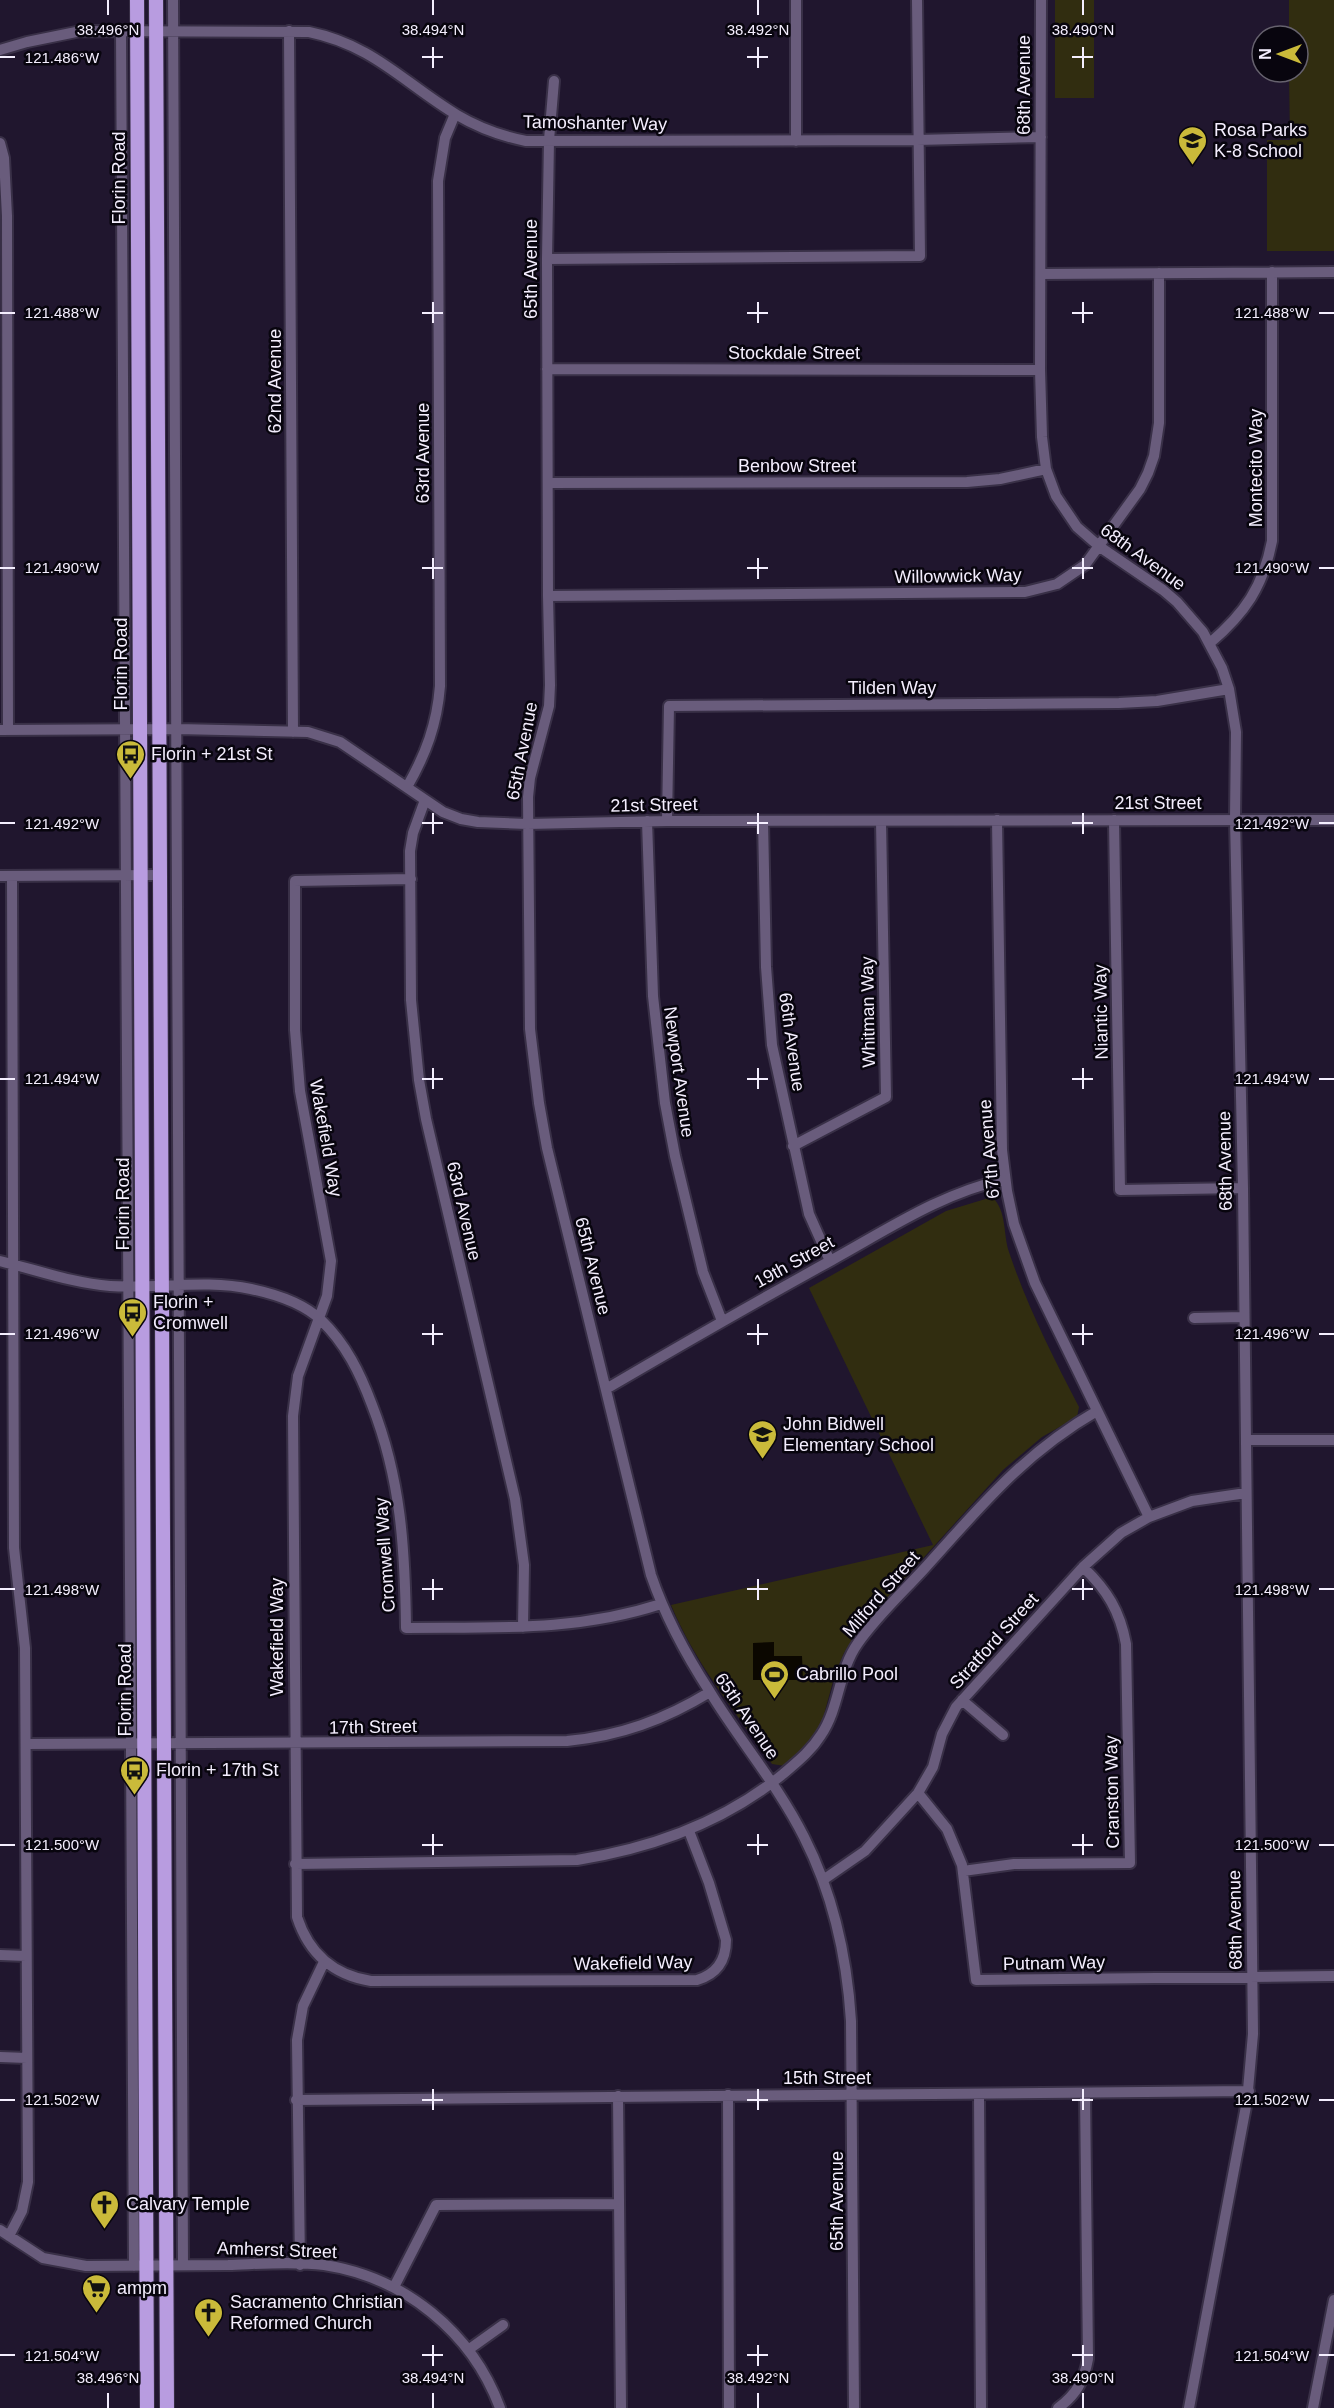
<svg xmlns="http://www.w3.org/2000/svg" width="1334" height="2408" font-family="Arial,sans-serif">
  <rect width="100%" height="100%" fill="#20162e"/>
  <path fill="#312d10" d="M1055 0H1094V98H1055Z
    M1289 0H1334V251H1267V140H1290L1289 72H1298V36H1289Z
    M992 1197C1007 1210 1003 1235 1009 1252 1027 1306 1053 1357 1079 1407L1077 1417 1042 1437 1003 1470 859 1629 844 1653 835 1674 822 1722 815 1736 785 1766 772 1764C736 1713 695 1663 671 1605L933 1545 809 1288 946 1211Z"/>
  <path fill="#0b0700" d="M774 1642V1656H802L803 1680H753V1643Z"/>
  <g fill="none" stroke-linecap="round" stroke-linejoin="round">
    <defs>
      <path id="minor" d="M173 0 183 2265
        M1041 0 1040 370 1042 437 1046 469 1056 496 1077 527 1100 547 1163 590 1177 602 1203 632 1222 668 1229 689 1236 732 1235 819 1243 1188 1253 2034 1247 2101 1189 2408
        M289 31 293 732
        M121 32 134 2266
        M0 50 27 42 81 31 309 32C373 45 404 83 457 115 479 128 501 136 526 141L917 140 1041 137
        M554 81 549 140 547 259 548 596 550 685 549 706 530 778 528 797 530 1029 539 1103 547 1148 651 1575C665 1616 686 1655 710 1692 740 1741 778 1785 804 1837 833 1894 847 1957 851 2021L854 2408
        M796 141V0
        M0 143 4 158 7 216 8 730
        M547 259 920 256 917 0
        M1041 274 1334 272
        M547 369 1040 370
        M548 483 967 482 1000 479 1046 469
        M548 596 1025 592 1057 584 1085 565 1140 489 1148 473 1154 456 1159 423V273
        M1210 643C1245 613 1263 587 1272 541V272
        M0 730 177 729 308 732 340 742 443 812 461 819 478 822 527 824 667 821 1334 820
        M407 787C426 754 437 724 440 686L438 181 445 138 455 114
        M425 800 413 833 410 851 411 1000 419 1080 426 1119 515 1499 524 1565 523 1627
        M997 820 1002 1150 1007 1191 1014 1224 1035 1283 1149 1517
        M1114 820 1120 1190 1243 1188
        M647 821 653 996 665 1103 675 1156 703 1272 722 1321
        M667 821 669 706 1119 703 1157 701 1229 689
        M763 821 766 967 772 1045 809 1214 830 1261
        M0 876 160 875
        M411 879 295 881V1030L300 1091 331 1261 327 1296 298 1376 293 1416 297 1917C309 1954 333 1975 371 1981L697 1980C717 1974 726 1960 726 1940L709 1883 689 1831
        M793 1146 886 1097 881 821
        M0 1261C37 1270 72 1283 110 1286 157 1289 206 1279 251 1289 275 1294 303 1303 321 1320 346 1344 360 1373 372 1405 401 1479 405 1549 406 1628 495 1627 575 1632 661 1604
        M1194 1318 1244 1317
        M606 1389C681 1345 756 1302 832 1260 890 1228 940 1194 1005 1179
        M1246 1440H1334
        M962 1700 1003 1735
        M26 1744 567 1741C620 1736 664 1720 710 1692
        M918 1793 947 1829 962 1865 976 1980 1334 1976
        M295 1864 577 1860C653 1848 723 1823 783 1774 797 1762 811 1751 821 1735 840 1707 838 1671 858 1643 877 1616 902 1593 924 1569 980 1507 1024 1453 1097 1411
        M963 1871 1014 1864 1130 1863 1126 1644C1120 1611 1107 1590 1083 1567
        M823 1880 865 1851 918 1793 933 1767 942 1734 956 1707 1083 1567 1121 1533 1149 1517 1192 1501 1246 1493
        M0 1955 26 1956
        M0 2057 27 2058
        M979 2094 981 2408
        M728 2095 729 2408
        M618 2096 621 2408
        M296 2100 1249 2091
        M0 2230 43 2258 86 2266C133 2266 181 2265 228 2265 259 2264 293 2261 324 2265 404 2277 472 2332 500 2408
        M9 2236 22 2211 28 2182 25 1648 14 1548 12 876
        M300 2265 297 2040 303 2006 324 1962
        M394 2287 436 2205 619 2204
        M468 2350 503 2325
        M1058 2408C1076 2395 1084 2381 1088 2359L1085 2093
        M1313 2408 1334 2300"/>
      <path id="major" d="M137 0 147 2408
        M156 0 167 2408"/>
    </defs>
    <use href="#minor" stroke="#393047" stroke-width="14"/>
    <use href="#major" stroke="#393047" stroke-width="16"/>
    <use href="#minor" stroke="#695c7c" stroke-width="10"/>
    <use href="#major" stroke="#b89ce0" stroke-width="14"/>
  </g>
  <path fill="none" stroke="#f4eefe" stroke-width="2" d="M108 0V15M433 0V15M758 0V15M1083 0V15M433 47V68M758 47V68M1083 47V68M0 57H15M422 57H443M747 57H768M1072 57H1093M433 302V323M758 302V323M1083 302V323M0 313H15M422 313H443M747 313H768M1072 313H1093M1319 313H1334M433 558V579M758 558V579M1083 558V579M0 568H15M422 568H443M747 568H768M1072 568H1093M1319 568H1334M433 813V834M758 813V834M1083 813V834M0 823H15M422 823H443M747 823H768M1072 823H1093M1319 823H1334M433 1068V1089M758 1068V1089M1083 1068V1089M0 1079H15M422 1079H443M747 1079H768M1072 1079H1093M1319 1079H1334M433 1324V1345M758 1324V1345M1083 1324V1345M0 1334H15M422 1334H443M747 1334H768M1072 1334H1093M1319 1334H1334M433 1579V1600M758 1579V1600M1083 1579V1600M0 1589H15M422 1589H443M747 1589H768M1072 1589H1093M1319 1589H1334M433 1834V1855M758 1834V1855M1083 1834V1855M0 1845H15M422 1845H443M747 1845H768M1072 1845H1093M1319 1845H1334M433 2089V2110M758 2089V2110M1083 2089V2110M0 2100H15M422 2100H443M747 2100H768M1072 2100H1093M1319 2100H1334M433 2345V2366M758 2345V2366M1083 2345V2366M0 2355H15M422 2355H443M747 2355H768M1072 2355H1093M1319 2355H1334M108 2393V2408M433 2393V2408M758 2393V2408M1083 2393V2408"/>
  <defs>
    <symbol id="school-pin" viewBox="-11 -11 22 30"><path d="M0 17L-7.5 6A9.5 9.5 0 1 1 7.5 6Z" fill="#caba3a" stroke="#08050e"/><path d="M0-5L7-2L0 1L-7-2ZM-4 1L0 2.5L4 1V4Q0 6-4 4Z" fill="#111"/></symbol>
    <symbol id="bus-pin" viewBox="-11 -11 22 30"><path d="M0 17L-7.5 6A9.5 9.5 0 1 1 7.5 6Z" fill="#caba3a" stroke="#08050e"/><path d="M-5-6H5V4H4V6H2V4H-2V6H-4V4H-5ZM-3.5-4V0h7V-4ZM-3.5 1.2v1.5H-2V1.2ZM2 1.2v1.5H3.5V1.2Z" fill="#111"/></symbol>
    <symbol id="stadium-pin" viewBox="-11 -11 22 30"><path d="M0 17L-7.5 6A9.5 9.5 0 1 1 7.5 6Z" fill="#caba3a" stroke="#08050e"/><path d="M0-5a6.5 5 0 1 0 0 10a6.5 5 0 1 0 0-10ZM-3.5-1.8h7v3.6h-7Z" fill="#111"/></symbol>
    <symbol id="church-pin" viewBox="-11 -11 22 30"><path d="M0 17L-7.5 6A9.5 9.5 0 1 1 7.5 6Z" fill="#caba3a" stroke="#08050e"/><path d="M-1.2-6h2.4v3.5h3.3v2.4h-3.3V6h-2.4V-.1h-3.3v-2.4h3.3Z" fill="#111"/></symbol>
    <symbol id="supermarket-pin" viewBox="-11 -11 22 30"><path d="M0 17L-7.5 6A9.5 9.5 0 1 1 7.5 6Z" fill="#caba3a" stroke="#08050e"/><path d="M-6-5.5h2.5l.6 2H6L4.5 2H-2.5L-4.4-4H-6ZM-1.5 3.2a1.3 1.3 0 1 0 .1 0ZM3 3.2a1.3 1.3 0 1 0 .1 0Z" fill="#111"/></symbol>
  </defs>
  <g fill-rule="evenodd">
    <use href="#school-pin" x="1176" y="124" width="33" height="45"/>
    <use href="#bus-pin" x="114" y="738" width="33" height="45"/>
    <use href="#bus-pin" x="116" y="1296" width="33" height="45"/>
    <use href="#school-pin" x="746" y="1418" width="33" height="45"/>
    <use href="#stadium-pin" x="758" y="1658" width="33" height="45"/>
    <use href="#bus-pin" x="118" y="1754" width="33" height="45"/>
    <use href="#church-pin" x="88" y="2188" width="33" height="45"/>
    <use href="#supermarket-pin" x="80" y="2272" width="33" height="45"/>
    <use href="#church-pin" x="192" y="2296" width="33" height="45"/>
  </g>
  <g text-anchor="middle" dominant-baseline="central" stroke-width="5" stroke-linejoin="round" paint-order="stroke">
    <g font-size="18" fill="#f4eefe" stroke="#08050e">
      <text transform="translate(1024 85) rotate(-90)">68th Avenue</text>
      <text transform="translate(595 123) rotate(1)">Tamoshanter Way</text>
      <text transform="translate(119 178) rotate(-90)">Florin Road</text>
      <text transform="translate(531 269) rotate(-90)">65th Avenue</text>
      <text x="794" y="353">Stockdale Street</text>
      <text transform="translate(275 381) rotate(-90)">62nd Avenue</text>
      <text transform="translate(423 453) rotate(-90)">63rd Avenue</text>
      <text x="797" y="466">Benbow Street</text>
      <text transform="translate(1256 468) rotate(-90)">Montecito Way</text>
      <text transform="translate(1143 557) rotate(36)">68th Avenue</text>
      <text transform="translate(958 576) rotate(-1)">Willowwick Way</text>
      <text transform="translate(121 664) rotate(-90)">Florin Road</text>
      <text x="892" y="688">Tilden Way</text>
      <text transform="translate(522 751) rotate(-79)">65th Avenue</text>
      <text x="1158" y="803">21st Street</text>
      <text transform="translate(654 805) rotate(-1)">21st Street</text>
      <text transform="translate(868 1012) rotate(-91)">Whitman Way</text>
      <text transform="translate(1101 1012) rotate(-91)">Niantic Way</text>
      <text transform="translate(792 1042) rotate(82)">66th Avenue</text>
      <text transform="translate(679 1072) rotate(82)">Newport Avenue</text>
      <text transform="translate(326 1138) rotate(80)">Wakefield Way</text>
      <text transform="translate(989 1149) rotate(-95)">67th Avenue</text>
      <text transform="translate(1225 1161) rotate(-91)">68th Avenue</text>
      <text transform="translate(123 1204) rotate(-90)">Florin Road</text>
      <text transform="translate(464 1211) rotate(77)">63rd Avenue</text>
      <text transform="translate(794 1262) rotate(-29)">19th Street</text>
      <text transform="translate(593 1266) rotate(76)">65th Avenue</text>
      <text transform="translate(385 1555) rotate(-94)">Cromwell Way</text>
      <text transform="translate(881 1594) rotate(-49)">Milford Street</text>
      <text transform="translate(277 1637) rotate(-90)">Wakefield Way</text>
      <text transform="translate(994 1641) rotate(-48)">Stratford Street</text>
      <text transform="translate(125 1690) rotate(-90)">Florin Road</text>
      <text transform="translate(747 1716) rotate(56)">65th Avenue</text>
      <text transform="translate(373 1727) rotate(-1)">17th Street</text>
      <text transform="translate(1112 1792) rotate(-91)">Cranston Way</text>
      <text transform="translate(1235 1920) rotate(-91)">68th Avenue</text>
      <text transform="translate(633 1963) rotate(-1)">Wakefield Way</text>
      <text transform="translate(1054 1963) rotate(-1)">Putnam Way</text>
      <text x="827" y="2078">15th Street</text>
      <text transform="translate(837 2201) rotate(-90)">65th Avenue</text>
      <text transform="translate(277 2250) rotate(2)">Amherst Street</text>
    </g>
    <g font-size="18" fill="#f4eefe" stroke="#08050e" text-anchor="start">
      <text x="1214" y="130">Rosa Parks<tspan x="1214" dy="21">K-8 School</tspan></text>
      <text x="151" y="754">Florin + 21st St</text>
      <text x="153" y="1302">Florin +<tspan x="153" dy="21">Cromwell</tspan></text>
      <text x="783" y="1424">John Bidwell<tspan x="783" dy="21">Elementary School</tspan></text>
      <text x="796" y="1674">Cabrillo Pool</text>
      <text x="156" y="1770">Florin + 17th St</text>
      <text x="126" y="2204">Calvary Temple</text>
      <text x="117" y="2288">ampm</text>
      <text x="230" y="2302">Sacramento Christian<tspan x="230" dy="21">Reformed Church</tspan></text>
    </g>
  </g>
  <g font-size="15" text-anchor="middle" fill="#f4eefe" stroke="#08050e" stroke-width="5" stroke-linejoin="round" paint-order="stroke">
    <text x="108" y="35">38.496°N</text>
    <text x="433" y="35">38.494°N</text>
    <text x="758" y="35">38.492°N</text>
    <text x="1083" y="35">38.490°N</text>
    <text x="62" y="63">121.486°W</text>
    <text x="1272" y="318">121.488°W</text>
    <text x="62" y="318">121.488°W</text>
    <text x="1272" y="573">121.490°W</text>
    <text x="62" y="573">121.490°W</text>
    <text x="1272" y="829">121.492°W</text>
    <text x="62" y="829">121.492°W</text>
    <text x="1272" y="1084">121.494°W</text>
    <text x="62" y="1084">121.494°W</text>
    <text x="1272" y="1339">121.496°W</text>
    <text x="62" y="1339">121.496°W</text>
    <text x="62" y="1595">121.498°W</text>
    <text x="1272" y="1595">121.498°W</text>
    <text x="1272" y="1850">121.500°W</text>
    <text x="62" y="1850">121.500°W</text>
    <text x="62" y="2105">121.502°W</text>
    <text x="1272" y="2105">121.502°W</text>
    <text x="62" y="2361">121.504°W</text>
    <text x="1272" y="2361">121.504°W</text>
    <text x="108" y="2383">38.496°N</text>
    <text x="433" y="2383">38.494°N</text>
    <text x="758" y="2383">38.492°N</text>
    <text x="1083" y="2383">38.490°N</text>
  </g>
  <g transform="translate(1280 54) rotate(270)"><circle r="28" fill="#08050e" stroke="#66626e" stroke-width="1.5"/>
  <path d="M0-4.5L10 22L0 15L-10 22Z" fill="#caba3a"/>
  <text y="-9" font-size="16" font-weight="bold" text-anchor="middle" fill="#f4eefe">N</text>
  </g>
</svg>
